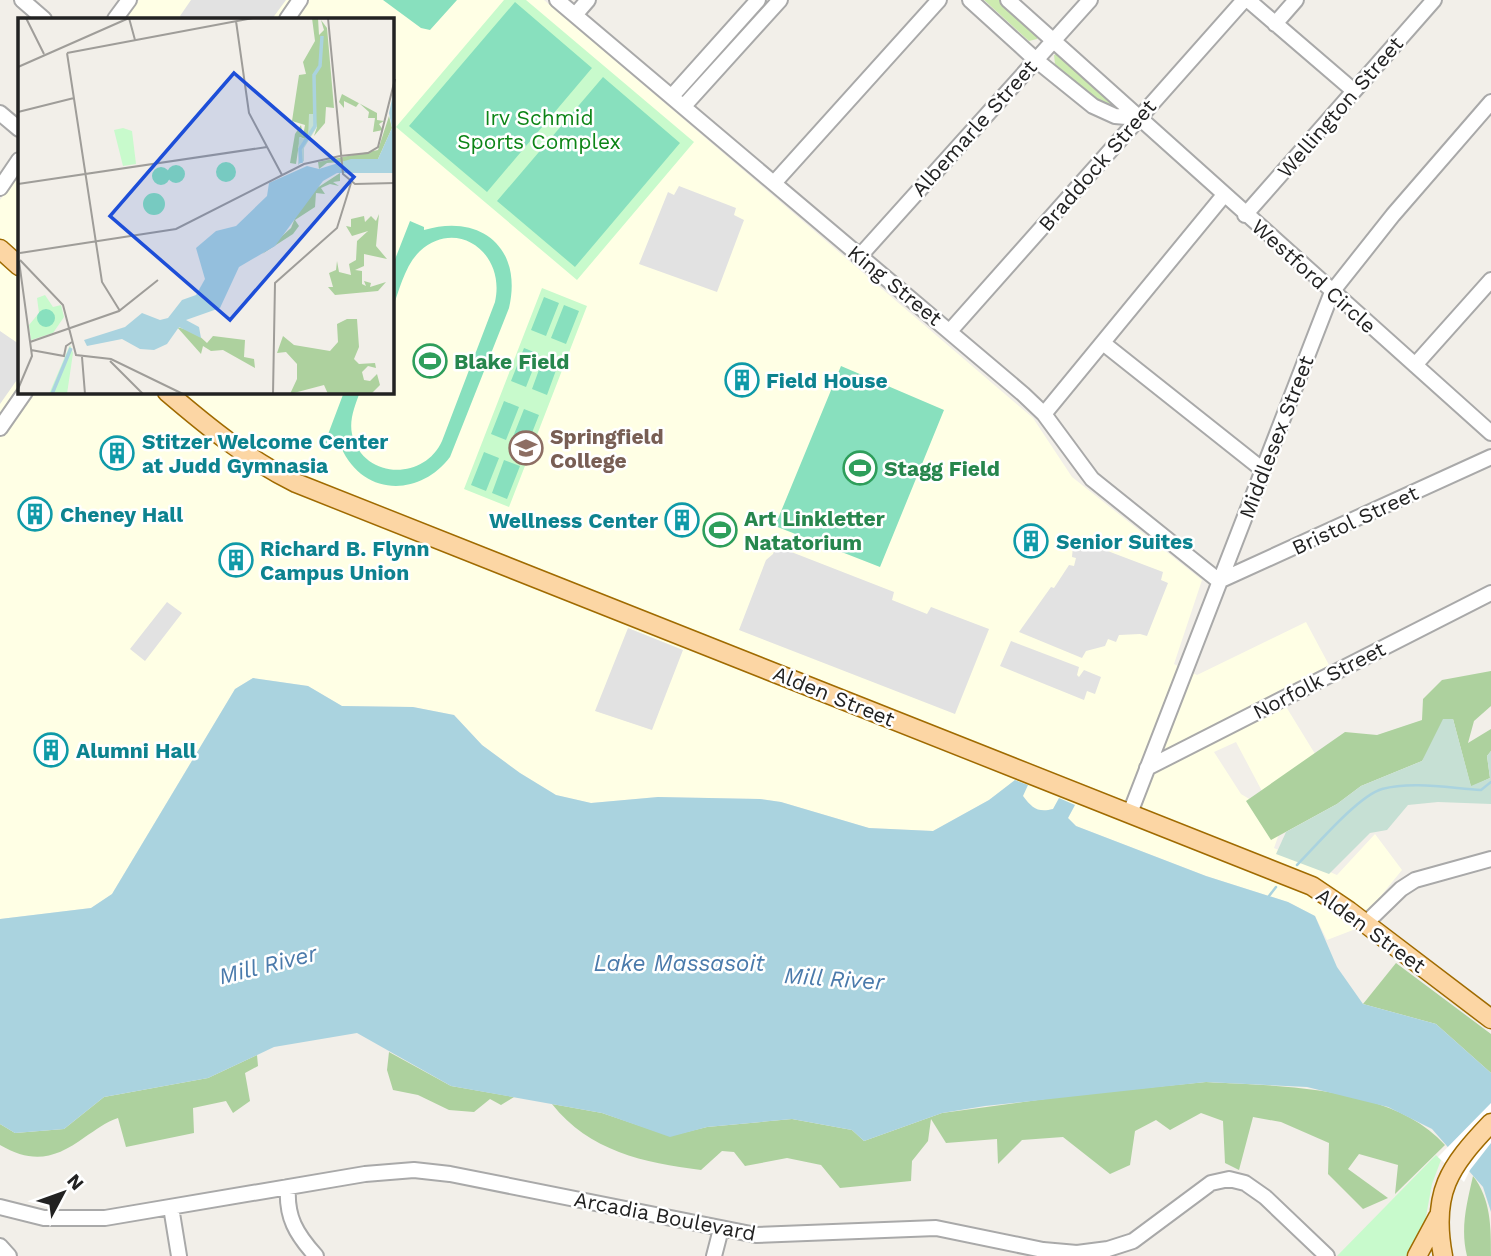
<svg xmlns="http://www.w3.org/2000/svg" width="1491" height="1256" font-family="'Work Sans',sans-serif">
  <rect width="100%" height="100%" fill="#f2efe9"/>
  <path fill="#ffffe5" d="M139 0H544L1033 418 1072 477 1202 580 1174 664 1197 675 1306 622 1329 665 1277 692 1320 762 1263 793 1236 742 1214 752 1241 794 1284 820 1274 848 1337 875 1375 834 1402 870 1353 930 1327 940 1315 916 1288 902 1206 876 1076 826 1068 818 1075 805 1059 799 1053 809 1042 812 1031 807 1023 796 1015 780 989 800 933 831 869 828 781 802 760 799 658 797 591 803 556 795 520 773 482 745 454 715 413 707 342 706 308 686 253 678 235 689 112 894 91 908 0 919V200L19 172V392H392V19H126Z"/>
  <path fill="#cdebb0" d="M984 0H1003L1039 35 1037 39 1029 41Z
    M1059 53H1064L1124 114 1095 99 1055 64 1054 55Z"/>
  <path fill="#add19e" d="M1491 671V706L1474 721 1468 743 1491 729V751L1487 756 1490 778 1471 787 1453 719 1422 761 1361 786 1337 804 1271 840 1246 801 1345 732 1377 735 1422 720 1423 699 1442 680Z
    M1396 963 1491 1034V1073L1436 1024 1363 1004Z
    M389 1052 451 1086 514 1097 501 1105 490 1099 474 1112 449 1110 418 1095 393 1090 387 1070Z
    M257 1055 258 1066 245 1073 250 1101 233 1113 226 1101 193 1108 194 1133 126 1147 118 1118C105 1122 96 1130 85 1137 55 1159 33 1164 0 1145V1124L15 1133 64 1129 104 1097 208 1078Z
    M1206 1082C1279 1086 1393 1086 1445 1145L1395 1194 1398 1165 1359 1154 1348 1169 1388 1198 1363 1209 1328 1174 1329 1143 1281 1122 1253 1117 1239 1170 1225 1163 1223 1121 1201 1113 1170 1130 1156 1120 1135 1131 1130 1165 1110 1174 1063 1137 1022 1140 998 1164 997 1139 946 1143 931 1119 928 1141 912 1161 911 1181 840 1188 821 1165 787 1158 745 1166 734 1152 722 1151 701 1170C644 1163 589 1151 552 1104L602 1113 670 1136 707 1127 792 1119 852 1130 864 1141 942 1113 1074 1095Z
    M1473 1176C1491 1199 1491 1227 1491 1256H1467C1460 1228 1467 1203 1473 1176Z"/>
  <path fill="#c6e0d4" d="M1443 719H1453L1471 786 1490 778 1487 756 1491 751V804L1438 802 1408 805 1387 830 1370 833 1329 874 1276 854 1286 832 1337 804 1361 786 1422 761Z"/>
  <path fill="#c8facc" d="M504 0H526L694 142 577 280 396 127Z
    M542 288 587 306 509 507 464 489Z
    M1436 1155 1441 1160 1432 1184 1422 1238 1411 1256H1337Z"/>
  <path fill="#88e0be" d="M383 0H457L430 30 421 28Z
    M515 2 592 68 487 192 409 126Z
    M603 77 680 143 575 267 497 201Z
    M410 221 424 227V230C481 213 523 248 509 308L450 457C419 498 362 496 341 447L338 450 324 445 344 392H360C355 405 349 420 352 434 363 480 424 481 442 441L495 302C506 253 457 217 420 251 405 265 399 291 392 310V267Z
    M544 297 559 303 546 336 531 330Z
    M564 305 579 311 566 344 551 338Z
    M524 348 539 354 526 387 511 381Z
    M544 356 559 362 547 395 532 389Z
    M841 366 944 410 880 567 775 526Z
    M504 401 519 407 506 440 491 434Z
    M524 409 539 415 526 448 511 442Z
    M484 452 499 458 486 491 471 485Z
    M504 460 520 466 507 499 492 493Z"/>
  <path fill="#e2e2e2" d="M191 0H286L272 19H184L180 16Z
    M679 186 736 208 734 215 744 220 717 292 639 264 668 192 674 195Z
    M0 331 19 344V377L0 404Z
    M1076 539 1163 572 1161 580 1168 583 1147 636 1140 634 1119 635 1116 642 1108 639 1105 646 1086 651 1082 658 1019 632 1051 587 1054 588 1069 565 1074 566 1076 558 1072 557 1073 546Z
    M776 546 894 592 892 600 927 614 931 607 989 629 955 714 739 630 766 560 773 554Z
    M167 602 182 613 145 661 130 649Z
    M628 628 683 650 652 730 595 711Z
    M1011 641 1079 667 1077 675 1079 677 1084 670 1101 677 1095 694 1087 691 1084 700 1000 666Z"/>
  <path fill="#aad3df" d="M253 678 308 686 342 706 413 707 454 715 482 745 520 773 556 795 591 803 658 797 760 799 781 802 869 828 933 831 989 800 1015 780 1028 785 1023 796C1032 808 1038 813 1053 809L1059 798 1075 805 1068 818 1076 826 1206 876 1288 902 1315 916 1337 967 1363 1004 1436 1024 1491 1073V1212L1483 1187 1432 1129 1388 1107 1307 1087 1206 1082 985 1106 942 1113 864 1141 852 1130 792 1119 707 1127 670 1137 602 1113 451 1086 357 1033 274 1047 208 1078 104 1097 64 1129 15 1133 0 1124V919L91 908 112 894 235 689Z"/>
  <path fill="#fff" d="M1491 1103V1143L1470 1170 1464 1182 1438 1157Z"/>
  <g fill="none" stroke-linecap="round" stroke-linejoin="round">
    <path stroke="#aad3df" stroke-width="2.5" d="M1297 865C1316 846 1358 796 1382 789 1412 781 1449 788 1481 790L1491 782
      M1269 896 1276 887"/>
    <defs>
      <path id="minor" d="M22 0 44 19
        M557 0 1023 394 1044 414 1092 479 1219 581
        M970 0 1036 60 1093 106 1115 116 1138 118
        M1008 0 1491 433
        M1248 0 1354 91
        M575 15 588 0
        M115 19 129 0
        M287 19 300 0
        M1275 24 1296 0
        M672 96 758 0
        M684 106 780 0
        M0 113 19 129
        M774 183 939 0
        M0 188 19 160
        M1245 215 1434 0
        M859 257 1090 0
        M950 331 1244 0
        M1103 343 1263 470
        M1415 365 1491 280
        M1044 414 1224 195
        M0 428 25 392
        M1219 581 1491 457
        M1147 768 1491 593
        M1130 813 1332 292 1393 215 1491 102
        M1365 924 1401 889 1415 880 1491 859
        M288 1187C286 1217 296 1234 316 1256
        M0 1207 44 1218H105L365 1174 414 1170 450 1174 756 1235 936 1228 1043 1250 1077 1253 1108 1249 1133 1241 1211 1183 1229 1179 1245 1183 1265 1197 1327 1256
        M171 1207 179 1256
        M0 1246 9 1256
        M714 1256 721 1229"/>
      <path id="major" d="M0 249 19 266
        M167 392C208 427 247 459 296 483L1312 886 1349 911 1491 1019
        M1417 1256 1438 1217
        M1443 1256C1431 1193 1449 1167 1491 1123"/>
    </defs>
    <use href="#minor" stroke="#a9a9a9" stroke-width="18"/>
    <use href="#major" stroke="#a06b00" stroke-width="21"/>
    <use href="#minor" stroke="#fff" stroke-width="14"/>
    <use href="#major" stroke="#fcd6a4" stroke-width="18"/>
  </g>
  <defs>
    <symbol id="stadium-ring" viewBox="-11 -11 22 22"><circle r="9.5" fill="#fff" stroke="#2e9e5b" stroke-width="1.5"/><path d="M0-5a6.5 5 0 1 0 0 10a6.5 5 0 1 0 0-10ZM-3.5-1.8h7v3.6h-7Z" fill="#2e9e5b"/></symbol>
    <symbol id="building-ring" viewBox="-11 -11 22 22"><circle r="9.5" fill="#fff" stroke="#0f9aa8" stroke-width="1.5"/><path d="M-4-6H4V6H1V3H-1V6H-4ZM-2.5-4.3h1.7v1.8h-1.7ZM.8-4.3h1.7v1.8H.8ZM-2.5-1h1.7V.8h-1.7ZM.8-1h1.7V.8H.8Z" fill="#0f9aa8"/></symbol>
    <symbol id="university-ring" viewBox="-11 -11 22 22"><circle r="9.5" fill="#fff" stroke="#8d6e63" stroke-width="1.5"/><path d="M0-5L7-2L0 1L-7-2ZM-4 1L0 2.5L4 1V4Q0 6-4 4Z" fill="#8d6e63"/></symbol>
  </defs>
  <g fill-rule="evenodd">
    <use href="#stadium-ring" x="411" y="342" width="38" height="38"/>
    <use href="#building-ring" x="723" y="361" width="38" height="38"/>
    <use href="#university-ring" x="507" y="429" width="38" height="38"/>
    <use href="#building-ring" x="98" y="434" width="38" height="38"/>
    <use href="#stadium-ring" x="841" y="449" width="38" height="38"/>
    <use href="#building-ring" x="16" y="495" width="38" height="38"/>
    <use href="#building-ring" x="663" y="501" width="38" height="38"/>
    <use href="#stadium-ring" x="701" y="511" width="38" height="38"/>
    <use href="#building-ring" x="1012" y="522" width="38" height="38"/>
    <use href="#building-ring" x="217" y="541" width="38" height="38"/>
    <use href="#building-ring" x="32" y="731" width="38" height="38"/>
  </g>
  <g text-anchor="middle" dominant-baseline="central" stroke-width="5" stroke-linejoin="round" paint-order="stroke">
    <g font-size="21" fill="#222" stroke="#fff">
      <text transform="translate(1340 107) rotate(-49)">Wellington Street</text>
      <text transform="translate(974 128) rotate(-48)">Albemarle Street</text>
      <text transform="translate(1097 165) rotate(-49)">Braddock Street</text>
      <text transform="translate(1314 276) rotate(42)">Westford Circle</text>
      <text transform="translate(895 285) rotate(39)">King Street</text>
      <text transform="translate(1276 437) rotate(-69)">Middlesex Street</text>
      <text transform="translate(1355 520) rotate(-25)">Bristol Street</text>
      <text transform="translate(1319 680) rotate(-27)">Norfolk Street</text>
      <text transform="translate(834 696) rotate(22)">Alden Street</text>
      <text transform="translate(1371 930) rotate(36)">Alden Street</text>
      <text transform="translate(665 1216) rotate(11)">Arcadia Boulevard</text>
    </g>
    <g font-size="21" fill="#0c8416" stroke="#fff">
      <text x="539" y="117">Irv Schmid<tspan x="539" dy="24">Sports Complex</tspan></text>
    </g>
    <g font-size="21" font-weight="bold" fill="#27864d" stroke="#fff" text-anchor="start">
      <text x="454" y="361">Blake Field</text>
      <text x="884" y="468">Stagg Field</text>
      <text x="744" y="518">Art Linkletter<tspan x="744" dy="24">Natatorium</tspan></text>
    </g>
    <g font-size="21" font-weight="bold" fill="#0d838f" stroke="#fff" text-anchor="start">
      <text x="766" y="380">Field House</text>
      <text x="142" y="441">Stitzer Welcome Center<tspan x="142" dy="24">at Judd Gymnasia</tspan></text>
      <text x="60" y="514">Cheney Hall</text>
      <text x="658" y="520" text-anchor="end">Wellness Center</text>
      <text x="1056" y="541">Senior Suites</text>
      <text x="260" y="548">Richard B. Flynn<tspan x="260" dy="24">Campus Union</tspan></text>
      <text x="76" y="750">Alumni Hall</text>
    </g>
    <g font-size="21" font-weight="bold" fill="#785e54" stroke="#fff" text-anchor="start">
      <text x="550" y="436">Springfield<tspan x="550" dy="24">College</tspan></text>
    </g>
    <g font-size="23" font-style="italic" fill="#4a7aab" stroke="#fff">
      <text x="679" y="963">Lake Massasoit</text>
      <text transform="translate(268 965) rotate(-14)">Mill River</text>
      <text transform="translate(834 979) rotate(4)">Mill River</text>
    </g>
  </g>
  <g transform="translate(18 18)">
    <rect width="376" height="376" fill="#f2efe9"/>
    <path d="M294 0H300L301 17 306 12 303 2 309 10 316 90 308 89 307 105 296 118 299 109 292 99 290 122 282 119 278 146 272 145 277 116 283 107 285 118 287 107 274 103 281 57 288 56 285 44 297 23ZM324 76 359 95V102L366 103 361 106 365 112 355 114 357 100H350L351 94 341 85 338 89 326 83V90L321 84ZM371 98 374 110 360 141 309 145 301 151 300 144 360 132ZM322 155V163L315 164 321 168 312 166 303 170 307 176 298 175 297 189 277 202 281 208 275 216 244 236 273 210 277 200 296 172ZM361 196 358 228 369 241 346 236V248L337 252 344 253V266L348 268 346 263 353 265 352 269 368 264 360 273 317 277 310 269H315L311 255 318 252 319 243 321 254 333 257 331 246 338 242 339 223 350 213 334 218 328 208 333 209V201L346 198 347 204 353 198 358 203ZM329 301H339L341 329 336 341 341 346 357 345 358 350 350 348 344 354 346 362 352 363 359 356 362 367 353 376H310L306 367 272 376 279 361V346L268 334 259 335 265 318 276 327 312 333 320 324 319 306ZM159 309 177 314 189 325 195 318 227 322 226 339 236 341 237 350 205 332 193 333 185 328 183 336Z" fill="#add19e"/>
    <path d="M291 96H296L299 109 286 130V143L280 147 281 119 290 122Z" fill="#c6e0d4"/>
    <path d="M105 110 114 113 118 146 105 148 96 112ZM27 277 35 289 43 287 46 299 35 315 13 322 11 307 21 295 19 280ZM52 327 55 335 49 376H31Z" fill="#c8facc"/>
    <path d="M198 154a10 10 0 1 1 20 0a10 10 0 1 1-20 0ZM149 156a9 9 0 1 1 18 0a9 9 0 1 1-18 0ZM134 158a9 9 0 1 1 18 0a9 9 0 1 1-18 0ZM125 186a11 11 0 1 1 22 0a11 11 0 1 1-22 0ZM19 300a9 9 0 1 1 18 0a9 9 0 1 1-18 0Z" fill="#88e0be"/>
    <path d="M376 72V155H319L305 163 257 228 221 249 202 290 168 302 181 309 183 320 161 309 149 326 136 332 122 331 104 321 69 328 66 322 107 309 124 295 142 302 150 300 164 282 178 277 187 261 178 230 198 213 218 208 249 178 251 165 289 148 301 151 333 141H360L374 110 371 95Z" fill="#aad3df"/>
    <path fill="none" stroke="#aad3df" stroke-width="3.5" d="M283 145 282 131 297 108 296 57 302 48 304 18M34 376 53 330"/>
    <path fill="none" stroke="#9f9d99" stroke-width="2" d="M8 0 26 36M111 0 117 22M310 0 325 156 337 166 377 165M315 0H348M218 3 231 95 264 157M49 35 84 264 102 293M49 35 235 0M0 49 111 0M0 94 56 80M322 138 350 135 360 129 377 61M0 166 249 129M2 235 158 211 286 146 322 138M2 242 45 287 58 337 93 341 165 376M12 324 101 293 140 262M13 332 46 338 48 328 54 324M64 339 67 376M92 343 125 376M0 371 14 338 1 243M255 376 257 265 319 210 333 165"/>
    <path fill="#1d4ed8" fill-opacity="0.15" stroke="#1d4ed8" stroke-width="3.5" d="M216 55 336 159 212 302 92 198Z"/>
    <rect width="376" height="376" fill="none" stroke="#222" stroke-width="3.5"/>
  </g>
  <g transform="translate(63 1193) rotate(49)" stroke="#ffffff" stroke-width="5" paint-order="stroke">
  <path d="M0-5L12 26L0 18L-12 26Z" fill="#222222"/>
  <text y="-10" font-size="19" font-weight="bold" text-anchor="middle" fill="#222222">N</text>
  </g>
</svg>
